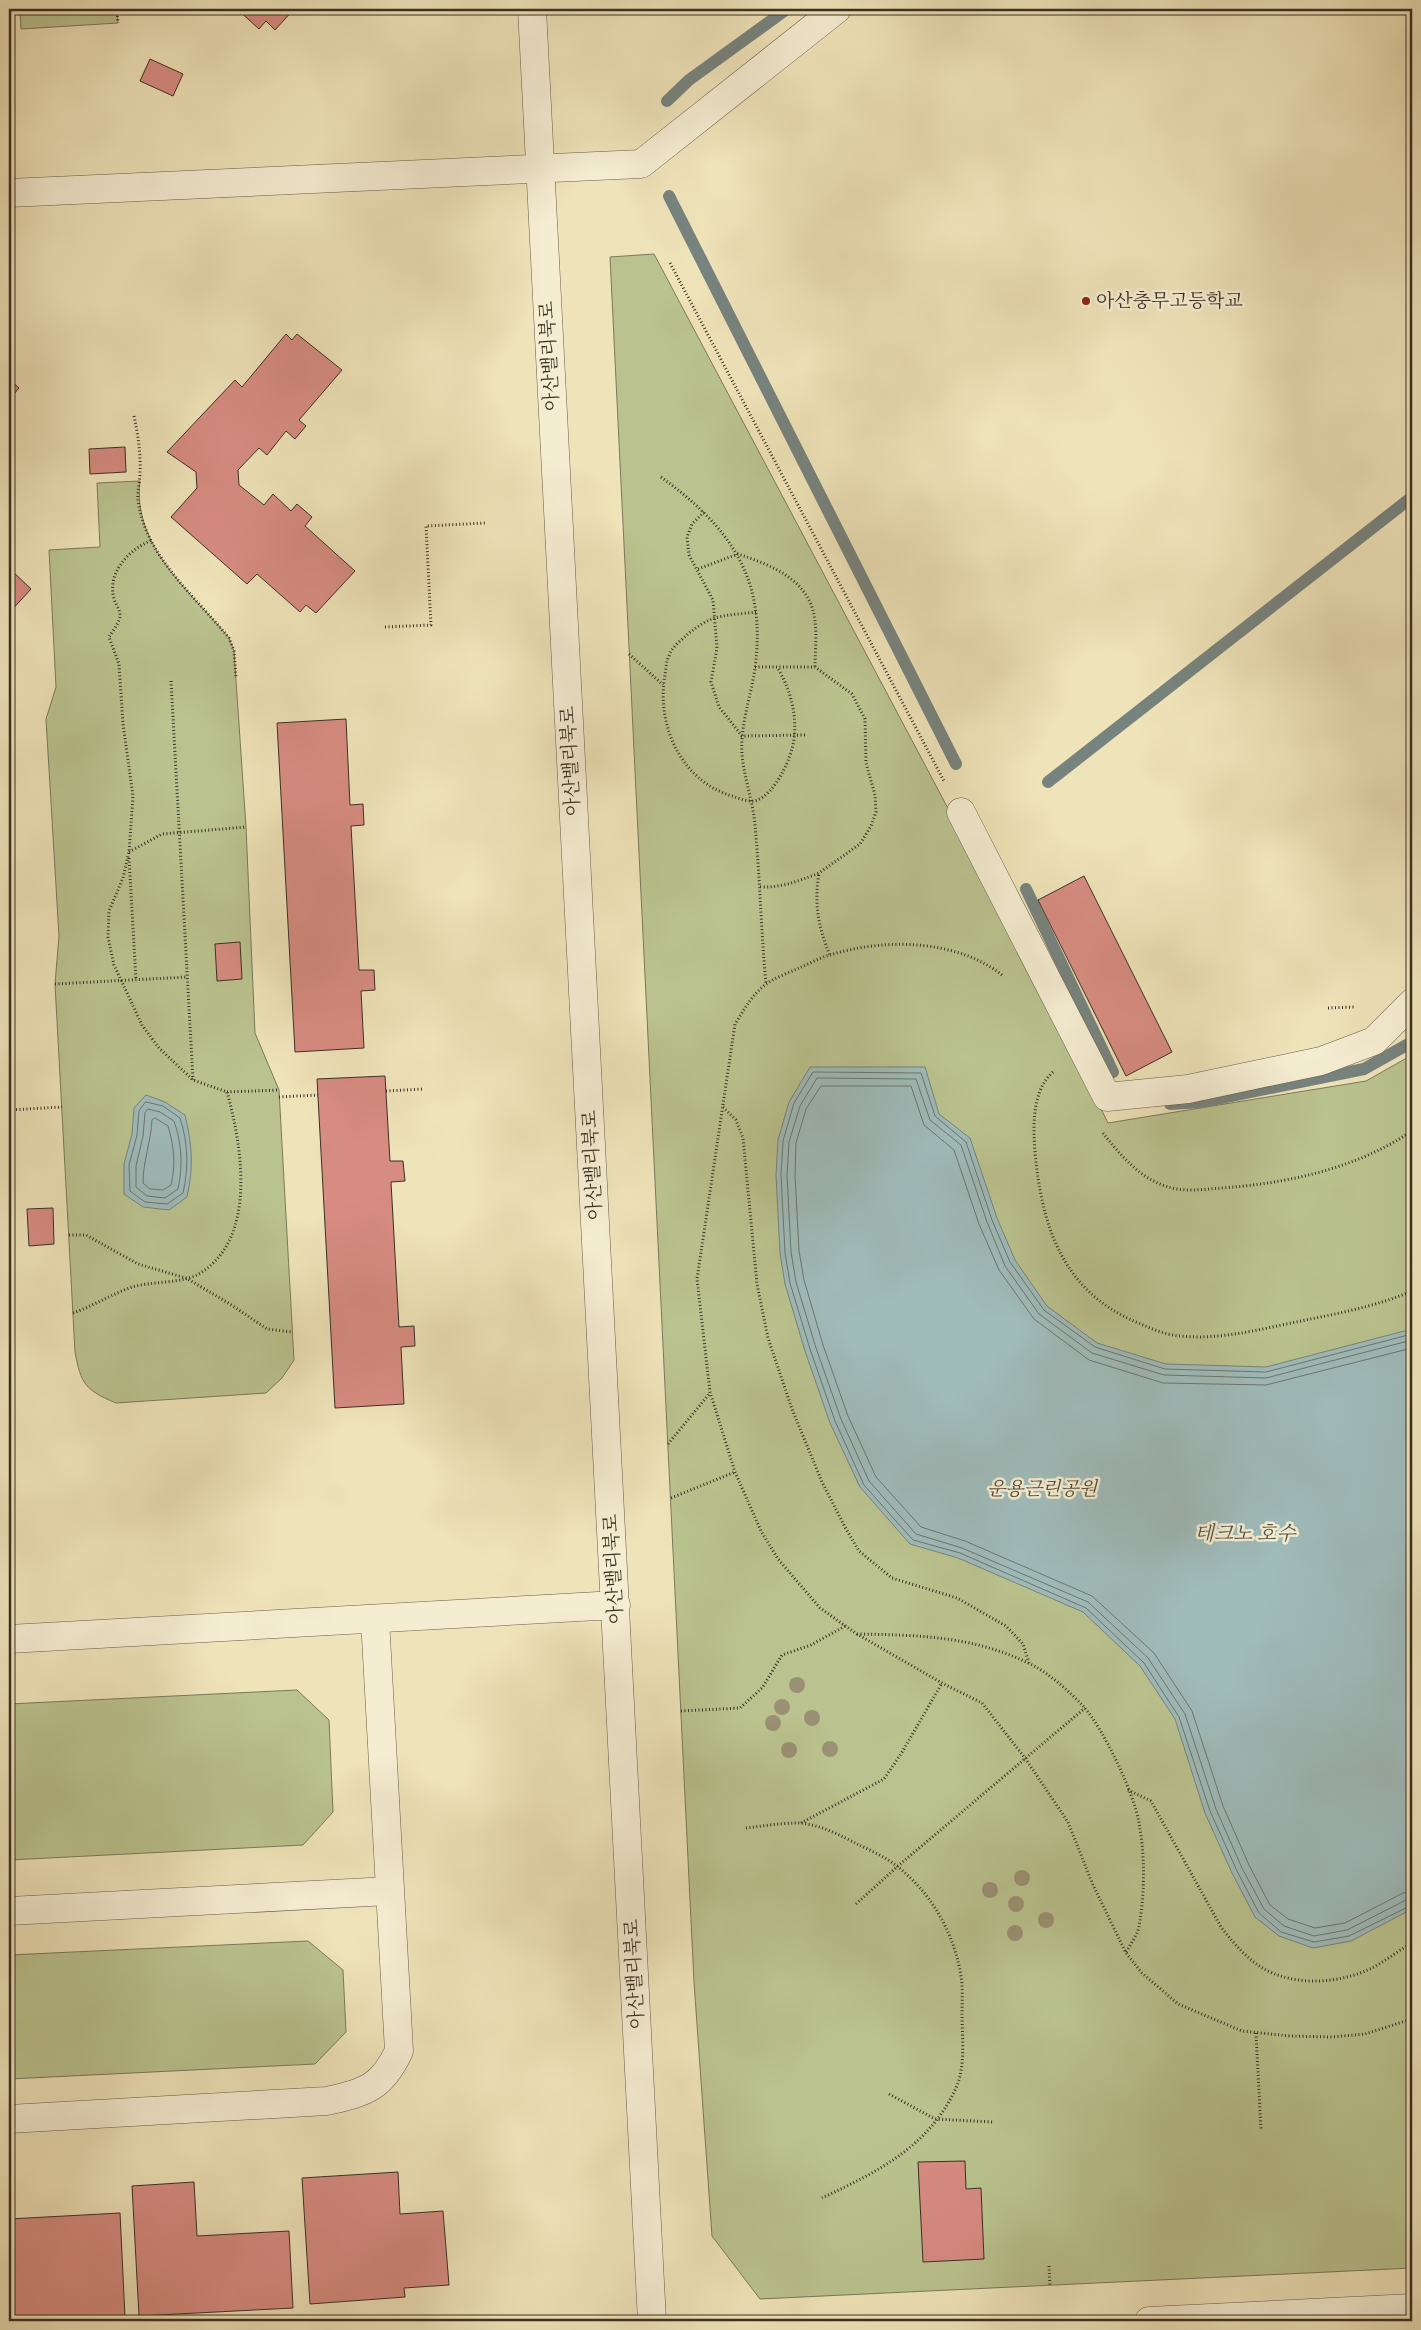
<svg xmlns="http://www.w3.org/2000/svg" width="1421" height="2330" font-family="'IM FELL DW Pica','Noto Serif KR',serif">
  <rect width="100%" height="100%" fill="#efe3b9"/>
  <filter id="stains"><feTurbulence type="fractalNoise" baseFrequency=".004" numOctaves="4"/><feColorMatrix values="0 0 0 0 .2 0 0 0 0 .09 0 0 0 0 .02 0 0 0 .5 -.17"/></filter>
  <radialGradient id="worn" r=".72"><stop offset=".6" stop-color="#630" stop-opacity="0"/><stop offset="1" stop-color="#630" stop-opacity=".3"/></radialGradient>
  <path fill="#bac38f" stroke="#7a7a5a" d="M20 9H117L118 23 21 29Z
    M654 254 1030 963 1108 1123 1366 1081 1412 1055V2268L760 2299 712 2236 694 1982 610 257Z
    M140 481C132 546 191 592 229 638L234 651 246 827 255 1033 279 1090 294 1360 282 1378 266 1393 116 1403C85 1390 81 1384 75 1352L55 984 59 936 46 719 56 687 49 550 100 547 97 483Z
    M297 1690 329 1720 333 1812 303 1845 9 1860V1704Z
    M308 1941 343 1970 346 2032 315 2064 9 2079V1955Z"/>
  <path fill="#9fbbba" stroke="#77837e" d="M810 1067H925L939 1114 970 1138 997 1218 1015 1260 1047 1306 1097 1343 1166 1364 1266 1367 1412 1329V1909L1351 1941 1313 1948 1279 1936 1255 1917 1232 1873 1205 1813 1175 1719 1140 1666 1083 1612 958 1558 910 1544 860 1487 830 1423 805 1351 785 1284 780 1253 776 1175 778 1140 789 1102Z
    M146 1095 165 1102 185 1115C192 1145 194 1166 187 1197L169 1210 143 1207 124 1194V1164L132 1134 134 1108Z"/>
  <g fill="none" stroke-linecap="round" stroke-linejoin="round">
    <path stroke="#6c766f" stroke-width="1" d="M146 1102 163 1106 180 1118C188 1143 189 1167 183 1193L167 1204 145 1202 130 1191 129 1165 137 1135 139 1111Z
      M148 1109 160 1112 174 1121C182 1144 183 1166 178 1189L165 1198 147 1196 136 1187V1166L143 1136 145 1113Z
      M155 1118 168 1126C174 1146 176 1165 171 1185L163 1190 150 1189 143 1183C143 1161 151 1142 152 1120Z
      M1412 1334 1266 1372 1165 1369 1095 1347 1044 1310 1010 1262 992 1220 966 1142 935 1116 921 1073 813 1072 794 1103 783 1141 781 1175 785 1253 790 1283 810 1349 835 1421 864 1485 913 1540 960 1553 1086 1608 1144 1663 1179 1717 1210 1811 1237 1871 1259 1913 1281 1932 1314 1942 1349 1936 1412 1905
      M1412 1340 1266 1378 1164 1375 1092 1353 1039 1314 1005 1266 987 1222 961 1145 930 1120 916 1079 817 1078 800 1106 789 1142 787 1175 791 1252 796 1282 816 1348 841 1419 869 1481 916 1534 962 1548 1088 1602 1148 1658 1185 1714 1216 1809 1242 1868 1264 1909 1284 1926 1314 1936 1347 1930 1406 1900 1412 1899
      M1412 1348 1266 1385 1163 1383 1089 1360 1034 1319 999 1270 979 1224 954 1150 924 1125 911 1086H821L806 1109 796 1143 795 1175 799 1251 804 1280 823 1345 848 1416 876 1477 921 1527 965 1541 1092 1596 1154 1653 1192 1711 1223 1806 1249 1865 1270 1905 1288 1919 1315 1928 1345 1923 1403 1893 1412 1891"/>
    <path stroke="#77837e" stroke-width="12" d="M667 101 689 80 787 9
      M669 196 956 764
      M1048 782 1412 497
      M1026 889 1113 1072
      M1170 1104 1201 1102 1364 1069 1412 1042"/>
  </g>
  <path fill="#d78c82" stroke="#3a3024" d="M237 9H294L275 30 266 21 259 29Z
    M150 59 183 74 173 96 140 81Z
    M286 334 292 340 297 334 342 370 299 420 306 426 295 439 286 431 267 455 259 448 238 470 239 485 264 505 273 494 291 511 297 504 312 517 305 526 355 571 316 613 306 605 300 612 257 574 247 584 171 517 197 488 196 472 167 452 235 380 242 387Z
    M9 379 19 388 9 400Z
    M125 447 126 472 90 474 89 449Z
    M9 568 31 589 9 613Z
    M346 719 350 805 363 804 364 825 351 826 359 970H374L375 990 361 991 364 1048 295 1052 277 723Z
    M1084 876 1172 1052 1126 1076 1038 900Z
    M240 942 242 979 217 981 215 944Z
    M9 988H12L13 1008H9Z
    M385 1076 390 1161H403L405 1181 391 1182 399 1327 414 1326 415 1346 401 1347 404 1404 335 1408 317 1079Z
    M53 1208 54 1244 29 1246 27 1209Z
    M9 1348H12L13 1368 9 1369Z
    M965 2161 966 2189 981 2188 984 2259 923 2262 918 2162Z
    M398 2172 400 2214 443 2211 449 2285 404 2288 405 2297 310 2304 302 2178Z
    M194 2182 197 2236 289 2231 293 2308 139 2316 132 2186Z
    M120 2213 125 2317 9 2321V2219Z"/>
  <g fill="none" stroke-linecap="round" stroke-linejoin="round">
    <defs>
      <path id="minor" d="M532 9 652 2321
        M9 193 641 164 837 9
        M961 812 1107 1097 1188 1089 1321 1061 1374 1041 1412 1003
        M9 1639 616 1605
        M9 1911 389 1891
        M9 2119 327 2101C365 2092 381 2089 399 2051L375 1619
        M1149 2321 1412 2308"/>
    </defs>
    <use href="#minor" stroke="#675d49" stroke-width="29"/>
    <path stroke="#3a3024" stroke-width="3" stroke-dasharray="1 2.5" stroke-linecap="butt" d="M117 9 118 23
      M670 263 944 781
      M134 416C138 435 141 454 140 473 140 482 137 491 138 500 145 556 195 596 229 638L234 651 236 677
      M661 477C731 528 767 579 755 668 751 697 740 725 742 754 744 778 753 801 755 825 760 878 761 931 766 984
      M704 512 692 524 687 537 689 555 713 600 717 648 711 682 719 707 742 736 807 735
      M698 569 738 554C771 565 811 580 815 621 817 636 815 652 815 667
      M756 612C743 614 728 614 715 618 705 621 697 627 689 633 682 640 672 646 669 656 666 661 666 669 665 675 656 725 681 781 732 796 738 798 745 801 751 801 768 802 784 772 789 758 801 728 793 693 777 667
      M385 627 431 625 426 526 485 523
      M629 654 663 685
      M755 667H815L852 694 865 719 866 763 875 795 876 812 871 826 860 844 819 873
      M171 681 193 1080
      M129 852 162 834 246 827
      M129 858 136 980
      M760 887C782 888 798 881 819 873 814 903 818 927 830 955
      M1002 975C956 939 884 938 830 955 819 958 809 964 799 968 788 973 774 978 765 985 751 996 744 1010 735 1024L697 1279 710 1392 735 1472 761 1531 778 1559 820 1608 857 1634 942 1683 982 1703 1025 1758 1068 1822 1093 1885 1126 1953 1142 1973 1178 2004 1242 2031 1290 2036 1332 2037 1365 2034 1412 2019
      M55 984 187 977
      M1328 1008 1355 1007
      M1053 1072C1030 1092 1033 1134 1036 1162 1044 1233 1066 1292 1136 1322 1150 1328 1165 1335 1180 1336 1219 1340 1257 1330 1296 1322 1335 1314 1375 1307 1412 1291
      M386 1091 424 1089
      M227 1092 279 1090
      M279 1097 318 1095
      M723 1107 736 1120 743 1138 757 1284 768 1338 792 1409 822 1482 846 1529 859 1551 892 1578 957 1598 1006 1626 1023 1644 1029 1663
      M9 1110 62 1107
      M1103 1133C1121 1156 1142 1181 1172 1188 1188 1192 1206 1189 1222 1188 1289 1183 1355 1169 1412 1131
      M69 1235H86L138 1264 186 1278 230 1304 267 1329 292 1332
      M73 1313C93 1306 112 1294 132 1287 152 1281 185 1284 202 1272 257 1236 242 1146 227 1092L193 1080 159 1048 142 1025 114 965 108 937 109 911 123 878 129 852 133 796 123 724 119 664 109 637C112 632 117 626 119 620 122 613 118 608 115 602 105 574 128 550 152 540
      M668 1444 710 1393
      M671 1498 735 1472
      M857 1634C917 1635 973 1636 1028 1663 1048 1672 1069 1691 1084 1707 1104 1730 1134 1793 1139 1823 1145 1855 1145 1894 1139 1926 1138 1935 1130 1944 1126 1953
      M681 1711 740 1708 762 1688 782 1655 811 1645 847 1625
      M1128 1790 1151 1801 1221 1927C1231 1940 1242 1953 1255 1963 1287 1987 1335 1985 1370 1969 1384 1962 1398 1951 1412 1943
      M801 1823 884 1779 901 1754 942 1683
      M746 1828C763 1826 781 1823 799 1823 819 1824 842 1836 859 1845 872 1851 887 1858 898 1867 932 1894 954 1933 961 1976 963 1988 962 2001 962 2013 962 2038 966 2065 956 2088 929 2147 877 2172 822 2198
      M856 1904 898 1866 1085 1708
      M1256 2033 1261 2130
      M889 2094 935 2119 993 2122
      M1049 2266 1050 2287"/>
    <use href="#minor" stroke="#f5edd2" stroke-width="28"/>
  </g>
  <g fill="#9a9073">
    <circle cx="797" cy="1685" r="8"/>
    <circle cx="782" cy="1707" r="8"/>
    <circle cx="812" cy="1718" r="8"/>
    <circle cx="773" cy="1723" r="8"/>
    <circle cx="830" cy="1749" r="8"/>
    <circle cx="789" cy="1750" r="8"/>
    <circle cx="1022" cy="1878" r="8"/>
    <circle cx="990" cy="1890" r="8"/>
    <circle cx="1016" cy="1904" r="8"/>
    <circle cx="1046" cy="1920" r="8"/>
    <circle cx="1015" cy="1933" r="8"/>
  </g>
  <circle fill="#8f2418" stroke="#f5edd2" stroke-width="2" cx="1086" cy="301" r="5"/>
  <g text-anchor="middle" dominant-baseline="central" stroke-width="5" stroke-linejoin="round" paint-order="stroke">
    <g font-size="19" fill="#3a3024" stroke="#f5edd2" text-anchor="start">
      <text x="1096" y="301">아산충무고등학교</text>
    </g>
    <g font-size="19" fill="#3a3024" stroke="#f5edd2">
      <text transform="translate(550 356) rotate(-93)">아산밸리북로</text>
      <text transform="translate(571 761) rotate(-93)">아산밸리북로</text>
      <text transform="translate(593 1165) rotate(-93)">아산밸리북로</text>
      <text transform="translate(614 1569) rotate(-93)">아산밸리북로</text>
      <text transform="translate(635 1974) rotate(-93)">아산밸리북로</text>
    </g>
    <g font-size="19" font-style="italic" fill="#544d39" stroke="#f5edd2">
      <text x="1042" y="1489">운용근린공원</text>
    </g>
    <g font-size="20" font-style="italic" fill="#53534a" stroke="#f5edd2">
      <text x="1245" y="1534">테크노 호수</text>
    </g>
  </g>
  <rect width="1421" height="2330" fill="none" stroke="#efe3b9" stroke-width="30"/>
  <rect x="10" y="10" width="1401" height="2310" fill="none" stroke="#3a3024" stroke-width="2.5"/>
  <rect x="15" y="15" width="1391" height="2300" fill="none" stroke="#3a3024"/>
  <rect width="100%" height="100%" filter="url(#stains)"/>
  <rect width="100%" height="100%" fill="url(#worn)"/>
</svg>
